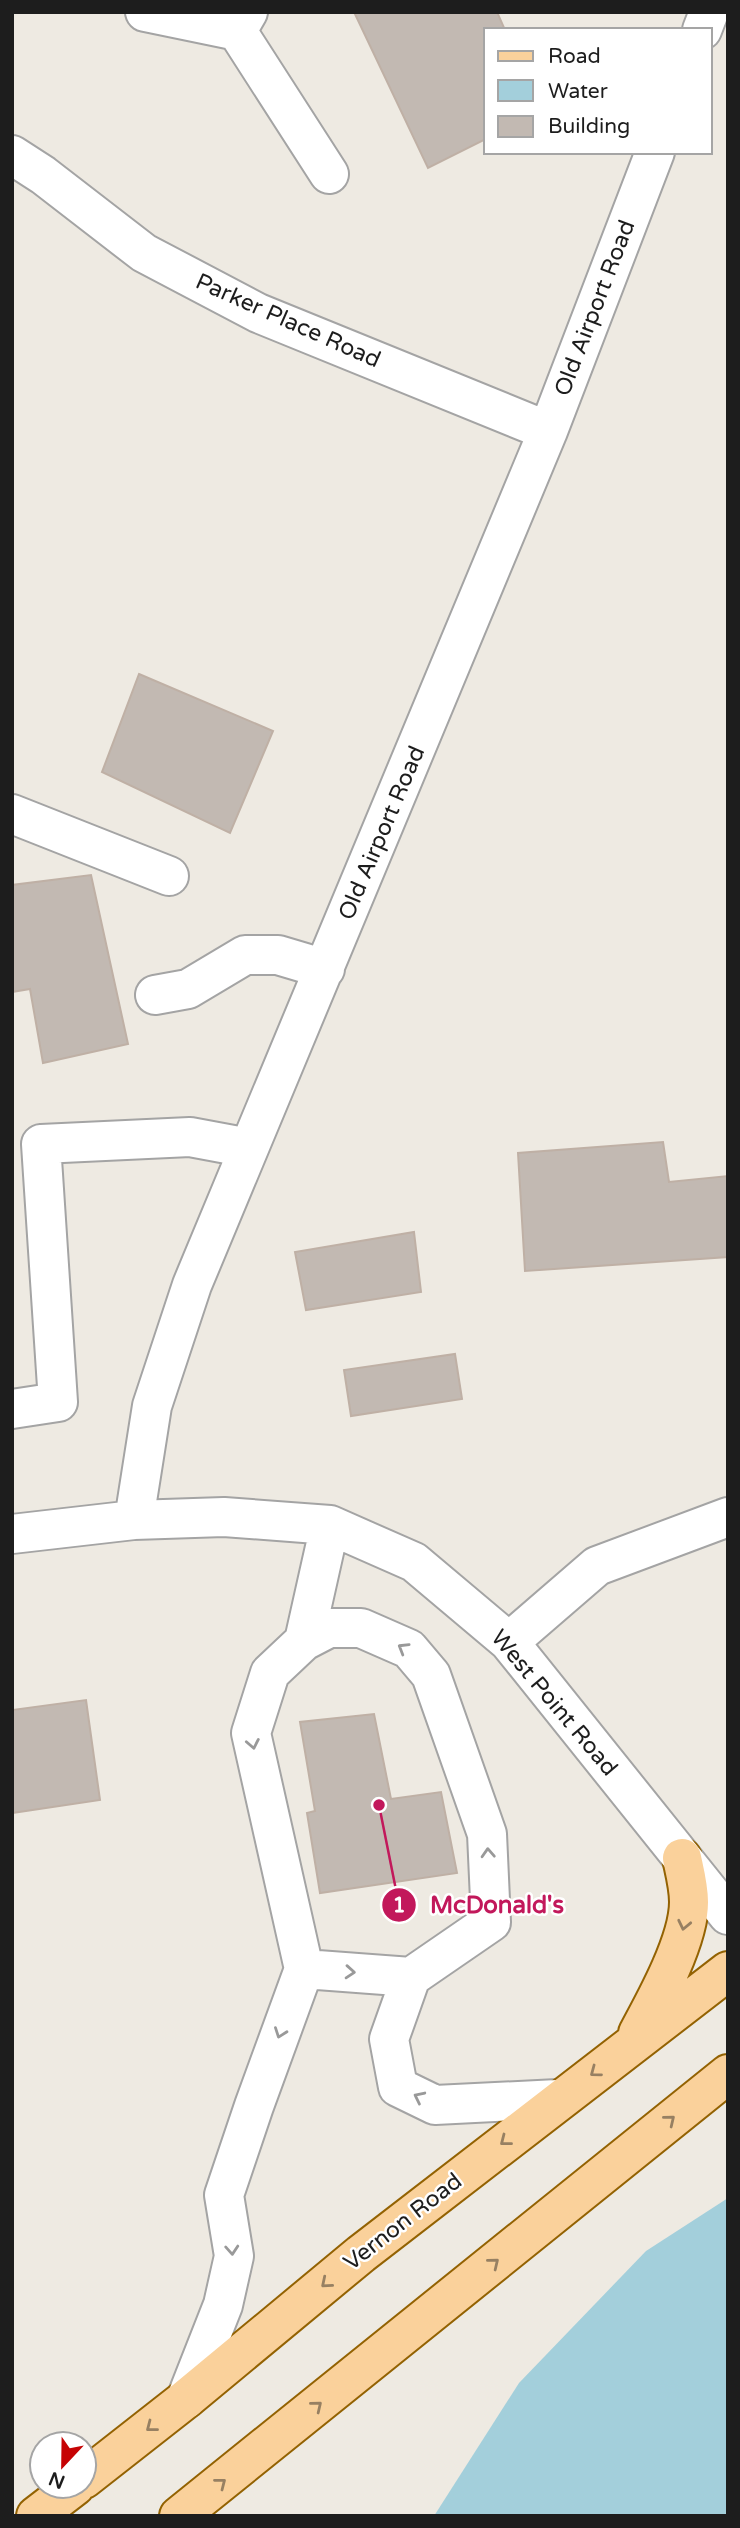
<svg xmlns="http://www.w3.org/2000/svg" width="740" height="2528" font-family="'Varela Round',sans-serif">
  <rect width="100%" height="100%" fill="#eeeae2"/>
  <path fill="#a3cfdb" d="M728 2198V2516H434L519 2383 646 2251Z"/>
  <path fill="#c2b9b2" stroke="#bfb0a5" stroke-width="2" d="M354 12H497L505 30H486V139L428 168Z
    M139 674 273 731 230 833 102 772Z
    M91 875 128 1044 43 1063 30 989 12 992V885Z
    M663 1142 669 1182 728 1176V1257L525 1271 518 1153Z
    M414 1232 421 1292 306 1310 295 1252Z
    M455 1354 462 1399 351 1416 344 1370Z
    M86 1700 100 1800 12 1813V1710Z
    M374 1714 391 1799 441 1792 457 1873 320 1893 307 1813 315 1811 300 1722Z"/>
  <g fill="none" stroke-linecap="round" stroke-linejoin="round">
    <defs>
      <path id="minor" d="M145 12 237 31 248 12
        M702 30 709 12
        M237 31 329 174
        M12 155 43 175 144 253 258 313 548 431
        M12 814 169 876
        M155 995 188 989 245 955H278L325 969
        M12 1409 58 1402 41 1144 190 1137 249 1148
        M134 1520 152 1406 192 1285 548 431 655 152
        M12 1534 134 1520 224 1517 330 1525 414 1562 509 1642 728 1915
        M304 1641 330 1525
        M509 1642 597 1566 728 1517
        M411 1977 304 1969 251 1733 270 1673 304 1641 329 1628H361L409 1649 431 1675 487 1834 491 1922 411 1977 389 2039 398 2087 435 2105 558 2099
        M186 2399 223 2305 234 2256 224 2195 254 2106 304 1969"/>
      <path id="major" d="M638 2033C656 2000 689 1940 689 1902 689 1887 685 1872 682 1858
        M84 2479 186 2399 361 2254 728 1971
        M36 2516 75 2486
        M179 2516 728 2074"/>
    </defs>
    <use href="#minor" stroke="#a4a4a4" stroke-width="42"/>
    <use href="#major" stroke="#936202" stroke-width="42"/>
    <use href="#minor" stroke="#fff" stroke-width="38"/>
    <use href="#major" stroke="#fad19b" stroke-width="38"/>
  </g>
  <defs><path id="oneway-chevron" d="M-2-3.5L2.5 0L-2 3.5" fill="none" stroke-width="1.6" stroke-linecap="round" stroke-linejoin="round" transform="scale(1.75)"/></defs>
  <g stroke="#999">
    <use href="#oneway-chevron" transform="translate(403 1648) rotate(-149)"/>
    <use href="#oneway-chevron" transform="translate(253 1744) rotate(79)"/>
    <use href="#oneway-chevron" transform="translate(488 1853) rotate(-93)"/>
    <use href="#oneway-chevron" transform="translate(350 1972) rotate(4)"/>
    <use href="#oneway-chevron" transform="translate(280 2033) rotate(110)"/>
    <use href="#oneway-chevron" transform="translate(419 2097) rotate(-154)"/>
    <use href="#oneway-chevron" transform="translate(232 2250) rotate(86)"/>
  </g>
  <g stroke="#978062">
    <use href="#oneway-chevron" transform="translate(684 1925) rotate(102)"/>
    <use href="#oneway-chevron" transform="translate(595 2072) rotate(143)"/>
    <use href="#oneway-chevron" transform="translate(670 2120) rotate(-39)"/>
    <use href="#oneway-chevron" transform="translate(505 2141) rotate(142)"/>
    <use href="#oneway-chevron" transform="translate(494 2263) rotate(-39)"/>
    <use href="#oneway-chevron" transform="translate(326 2283) rotate(140)"/>
    <use href="#oneway-chevron" transform="translate(317 2406) rotate(-39)"/>
    <use href="#oneway-chevron" transform="translate(151 2427) rotate(142)"/>
    <use href="#oneway-chevron" transform="translate(221 2483) rotate(-38)"/>
  </g>
  <g text-anchor="middle" dominant-baseline="central" stroke-width="5" stroke-linejoin="round" paint-order="stroke">
    <g font-size="23" fill="#1d1d1d" stroke="#fff">
      <text transform="translate(595 308) rotate(-69)">Old Airport Road</text>
      <text transform="translate(288 321) rotate(24)">Parker Place Road</text>
      <text transform="translate(382 833) rotate(-67)">Old Airport Road</text>
      <text transform="translate(554 1703) rotate(50)">West Point Road</text>
      <text transform="translate(403 2222) rotate(-38)">Vernon Road</text>
    </g>
  </g>
  <path fill="none" stroke="#c2185b" stroke-width="2.5" d="M379 1805L399 1905"/>
  <g fill="#c2185b" stroke="#fff" stroke-width="2.5">
    <circle cx="379" cy="1805" r="7"/>
    <circle cx="399" cy="1905" r="18"/>
  </g>
  <g font-size="21" text-anchor="middle" font-weight="bold" fill="#fff">
    <text x="399" y="1912">1</text>
  </g>
  <g font-size="24" text-anchor="middle" font-weight="bold" fill="#c2185b" stroke="#fff" stroke-width="5" stroke-linejoin="round" paint-order="stroke">
    <text x="497" y="1913">McDonald's</text>
  </g>
  <rect width="740" height="2528" fill="none" stroke="#1d1d1d" stroke-width="28"/>
  <rect x="484" y="28" width="228" height="126" fill="#ffffff" stroke="#a5a5a5" stroke-width="2"/>
  <rect x="498" y="51" width="35" height="10" fill="#fad19b" stroke="#a5a5a5" stroke-width="2"/>
  <text x="548" y="63" font-size="21" fill="#1d1d1d">Road</text>
  <rect x="498" y="80" width="35" height="21" fill="#a3cfdb" stroke="#a5a5a5" stroke-width="2"/>
  <text x="548" y="98" font-size="21" fill="#1d1d1d">Water</text>
  <rect x="498" y="116" width="35" height="21" fill="#c2b9b2" stroke="#a5a5a5" stroke-width="2"/>
  <text x="548" y="133" font-size="21" fill="#1d1d1d">Building</text>
  <g transform="translate(63 2465) rotate(202)"><circle r="33" fill="#ffffff" stroke="#a5a5a5" stroke-width="2"/>
  <path d="M0-5L12 26L0 18L-12 26Z" fill="#c60304"/>
  <text y="-10" font-size="19" font-weight="bold" text-anchor="middle" fill="#1d1d1d">N</text>
  </g>
</svg>
